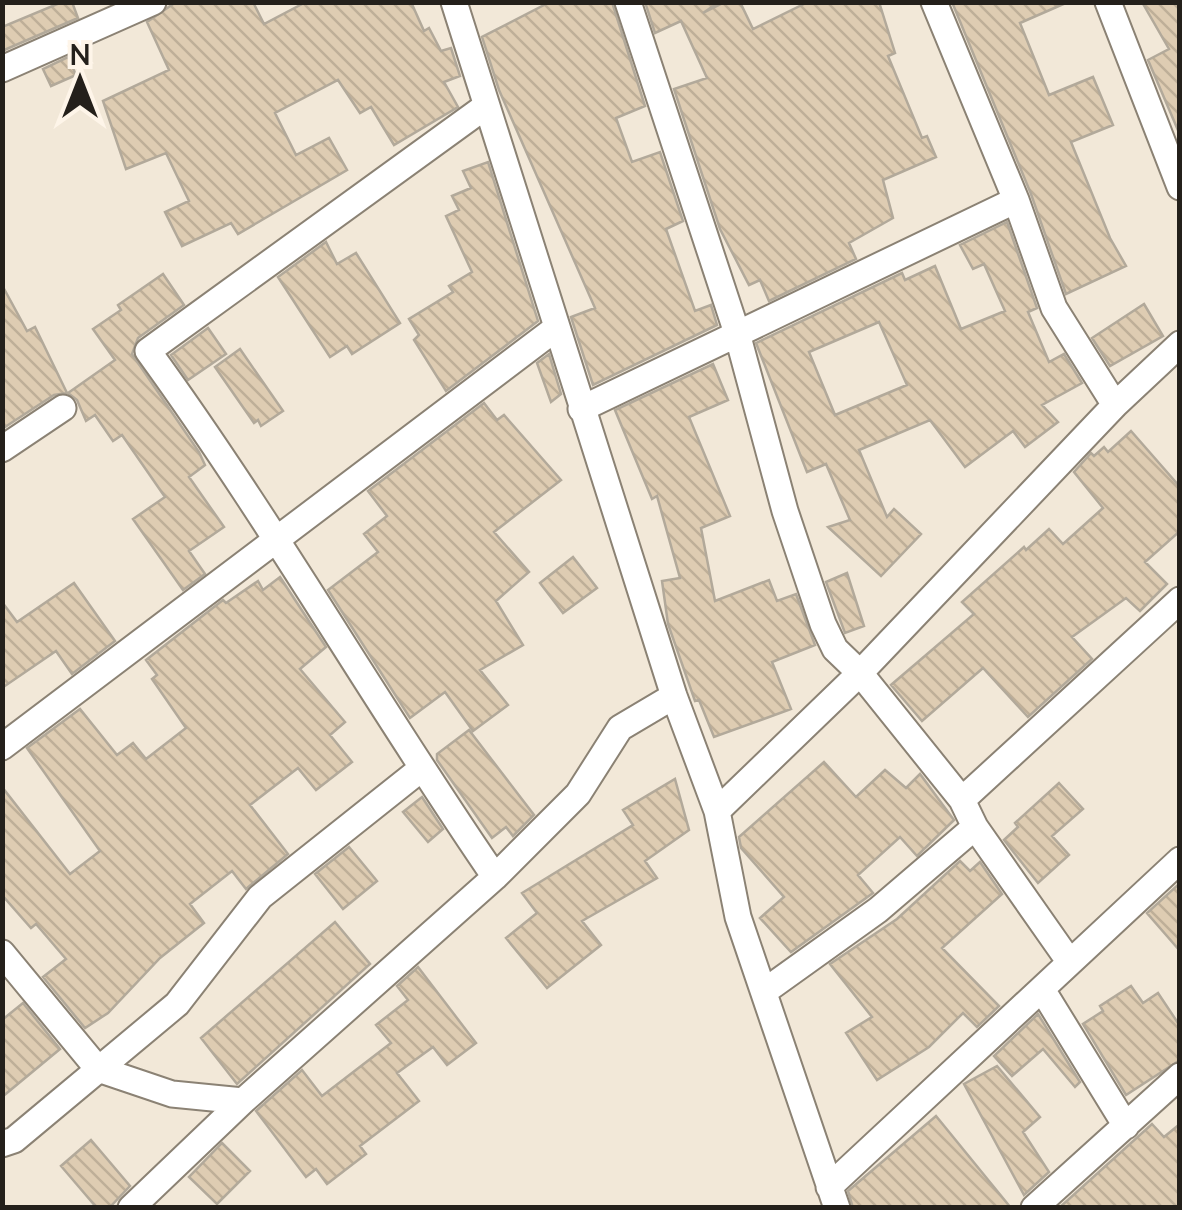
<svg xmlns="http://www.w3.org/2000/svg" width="1182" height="1210" font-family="Mulish,sans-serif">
  <defs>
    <pattern id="building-back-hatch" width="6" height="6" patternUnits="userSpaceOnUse" patternTransform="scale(2.5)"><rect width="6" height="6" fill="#deccb2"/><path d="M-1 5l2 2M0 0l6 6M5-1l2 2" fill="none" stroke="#beaf98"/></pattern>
  </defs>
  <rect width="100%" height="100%" fill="#f2e8d8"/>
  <path fill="url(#building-back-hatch)" stroke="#b2a99a" stroke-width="2.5" fill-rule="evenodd" d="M62 2H72L78 18 2 51V27Z
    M176 2H253L264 24 306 2H411L424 31 429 28 441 51 451 48 460 76 444 82 458 107 394 145 371 107 360 113 338 80 275 113 296 155 329 138 347 170 238 234 231 223 182 246 165 212 189 201 166 153 126 169 103 101 169 70 147 22Z
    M550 2H612L645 106 616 118 632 162 660 152 683 221 666 229 695 311 711 305 717 325 593 385 571 317 595 308 499 90 482 37Z
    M645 2H719L703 13 725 2H740L753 29 808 2H879L895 53 888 56 922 138 927 136 936 157 883 180 893 218 849 243 856 259 769 301 760 280 749 285 720 229 674 89 707 78 681 21 655 33Z
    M952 2H1068L1020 23 1049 95 1093 77 1113 125 1071 142 1110 238 1126 266 1066 294 1031 194Z
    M1142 2H1180V135L1148 60 1169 49Z
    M68 57 76 75 51 86 43 69Z
    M488 162 538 321 446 391 414 340 419 335 409 319 453 292 449 286 472 272 446 216 459 210 452 196 471 188 463 171Z
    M1007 222 1037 308 1028 312 1049 362 1064 354 1082 383 1042 405 1058 422 1025 447 1013 431 965 467 930 420 859 450 887 517 894 509 921 534 881 576 828 527 850 520 826 464 807 472 756 343 902 273 905 280 935 266 961 329 1005 311 984 264 973 269 960 245ZM879 322 907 385 835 415 809 352Z
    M326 242 337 264 356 253 400 323 352 354 347 346 330 357 278 277Z
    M163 274 184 305 138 338 132 354 199 452 205 465 189 477 224 527 189 551 205 574 183 590 133 519 165 497 122 435 113 441 95 415 86 421 77 400 68 393 115 360 93 329 121 310 118 305Z
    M2 285 27 331 35 327 67 393 54 395 2 429Z
    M1144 304 1163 336 1110 366 1092 338Z
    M208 328 226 354 188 380 171 355Z
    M240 349 283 411 261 426 258 420 254 423 215 367Z
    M549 354 561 394 551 402 537 363Z
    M713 364 728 400 689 417 730 516 701 528 715 601 769 580 777 601 796 594 815 645 772 662 791 709 714 737 699 700 695 701 668 624 662 581 680 578 657 496 652 499 615 410Z
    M484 403 497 420 504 415 561 480 494 532 529 572 496 601 523 645 480 670 508 705 473 731 445 692 410 718 328 590 378 552 364 534 387 516 368 491Z
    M1131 431 1180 487V531L1145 562 1167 584 1140 611 1126 598 1072 637 1092 659 1028 717 983 668 922 721 891 685 974 614 962 602 1024 547 1026 550 1049 529 1063 544 1103 508 1074 472 1091 453 1094 456 1104 447 1108 452Z
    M573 557 597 588 563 613 540 583Z
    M847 573 864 626 845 633 826 582Z
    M280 577 326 647 300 669 345 722 330 735 352 762 316 790 298 768 250 805 288 854 246 889 232 871 190 904 204 923 160 958 108 1013 85 1028 43 977 66 959 36 924 31 928 2 895V787L70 874 100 851 27 748 80 709 117 755 133 743 146 759 186 728 152 679 157 675 146 660 223 600 226 603 258 581 263 590Z
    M74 583 115 641 72 674 56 651 2 688V602L17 622Z
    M469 730 534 815 513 836 506 827 492 838 437 760V754Z
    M824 762 856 797 885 770 906 788 920 774 954 820 917 856 900 837 858 875 873 893 791 952 760 918 784 897 741 848 739 837Z
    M675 779 689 830 645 861 657 878 582 921 601 945 547 988 506 938 537 913 522 893 633 825 623 810Z
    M1059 783 1083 809 1052 836 1069 855 1038 883 1004 840 1018 827 1015 823Z
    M422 797 443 829 428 842 403 812Z
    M349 847 377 881 343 909 315 874Z
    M960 861 970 871 980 862 1002 894 942 948 999 1006 977 1027 963 1013 929 1047 877 1080 846 1033 872 1017 830 964 897 919Z
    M1180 883V951L1147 913Z
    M335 922 370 964 237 1084 201 1038Z
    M418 967 476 1043 447 1065 433 1047 397 1073 419 1101 360 1146 366 1154 327 1184 316 1169 306 1177 256 1111 302 1070 322 1096 391 1043 376 1025 408 1000 397 986Z
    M1131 986 1143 1003 1158 993 1180 1026V1060L1126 1095 1083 1024 1103 1011 1100 1006Z
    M23 1003 60 1049 2 1097V1020Z
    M1038 1014 1080 1082 1075 1087 1043 1049 1012 1076 994 1056Z
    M997 1066 1040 1117 1023 1132 1049 1172 1024 1195 964 1084Z
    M936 1116 1011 1208H853L848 1191Z
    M1152 1124 1164 1137 1180 1124V1208H1059Z
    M91 1140 130 1186 109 1208H97L61 1166Z
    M222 1143 250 1171 217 1204 189 1177Z"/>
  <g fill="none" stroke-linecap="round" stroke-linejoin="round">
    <defs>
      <path id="minor" d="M454 2 674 696 717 811 738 917 837 1208
        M628 2 737 333 785 511 823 624 835 649 860 673 962 800 975 827 1069 961
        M934 2 1016 200 1054 308 1115 405
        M1108 2 1180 187
        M2 69 153 2
        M486 106 148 351C271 520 376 704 495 877
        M581 409 1016 200
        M2 449 63 408
        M2 747 555 329
        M962 800 1180 600
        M717 811 860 673 1115 405 1180 344
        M2 953 98 1069 172 1094 243 1101
        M765 991 878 910 975 827
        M1043 991 1126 1126
        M2 1144 14 1140 177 1004 260 897 421 769
        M829 1187 1180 860
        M131 1208 243 1101 495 877 578 794 620 728 674 696
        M1034 1208 1180 1076"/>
    </defs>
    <use href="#minor" stroke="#8b8274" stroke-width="29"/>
    <use href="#minor" stroke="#fff" stroke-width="25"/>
  </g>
  <rect width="1182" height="1210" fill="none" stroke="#24201b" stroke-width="10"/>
  <g transform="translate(80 80)" stroke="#fef5e9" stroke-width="8" paint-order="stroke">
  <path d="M0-8L18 38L0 25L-18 38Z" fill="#24201b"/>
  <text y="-15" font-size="28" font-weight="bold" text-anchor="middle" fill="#24201b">N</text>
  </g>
</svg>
